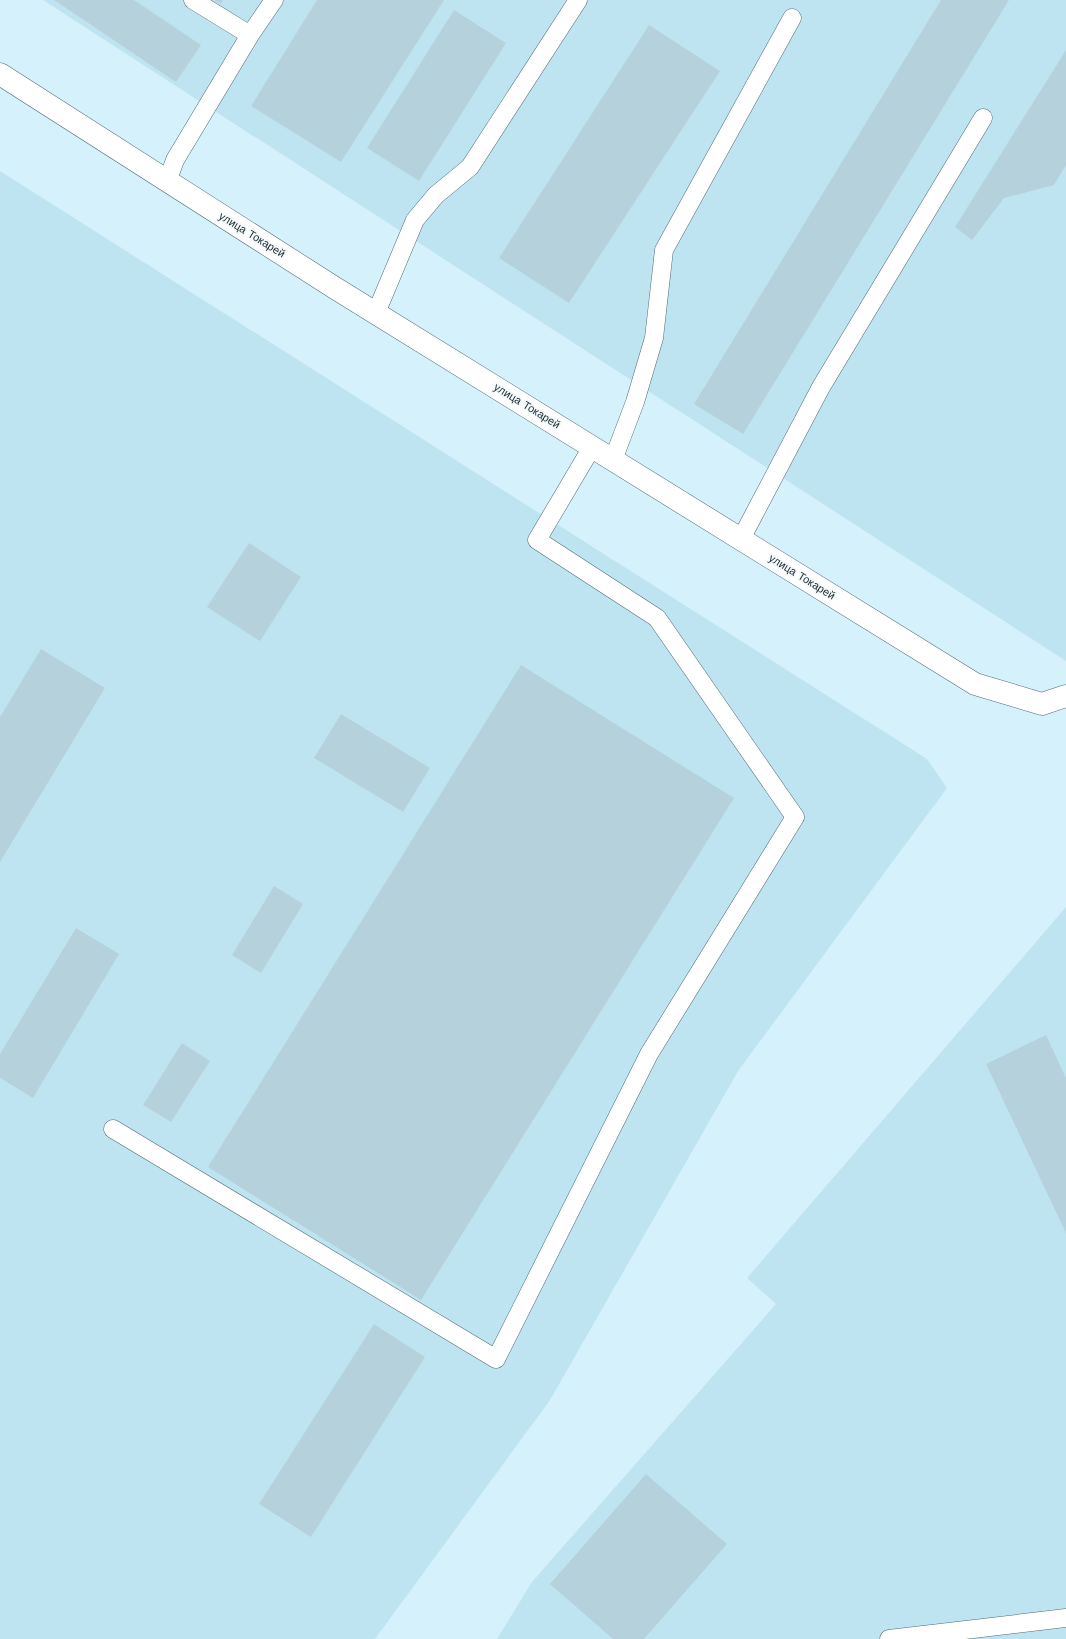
<svg xmlns="http://www.w3.org/2000/svg" width="1066" height="1639" font-family="'Work Sans',sans-serif">
  <rect width="100%" height="100%" fill="#d4f1fc"/>
  <path fill="#bfe4f1" d="M43 0H1066V661Z
    M0 171 927 759 947 788 738 1071 550 1400 375 1639H0Z
    M1066 907V1639H497L532 1582 776 1304 747 1278Z"/>
  <path fill="#b5d2dc" d="M54 0H134L201 45 176 82Z
    M214 0H223L221 4Z
    M317 0H444L341 162 251 106Z
    M941 0H1009L743 434 694 404Z
    M454 10 506 43 419 181 367 148Z
    M649 25 720 71 569 303 499 258Z
    M1066 50V165L1054 185 1004 198 972 240 955 227Z
    M249 543 301 577 260 641 207 607Z
    M41 649 105 688 0 862V717Z
    M521 665 734 798 421 1300 208 1167Z
    M341 714 430 768 403 812 314 758Z
    M274 886 303 904 261 973 232 955Z
    M76 928 119 954 33 1098 0 1078V1054Z
    M1046 1035 1066 1078V1233L986 1064Z
    M182 1043 210 1061 171 1122 143 1105Z
    M374 1324 425 1357 311 1537 259 1504Z
    M646 1474 727 1544 644 1639H613L550 1584Z"/>
  <g fill="none" stroke-linecap="round" stroke-linejoin="round">
    <defs>
      <path id="lane" d="M250 35 274 0
        M167 182 175 160 250 35 193 0
        M376 313 415 220 436 195 470 167 578 0
        M613 460 635 402 654 338 664 250 792 18
        M741 539 821 387 983 118
        M113 1129 496 1359 649 1054 795 817 657 618 537 540 592 447
        M889 1639 1066 1618"/>
      <path id="street" d="M0 74 335 288 975 684 1042 704 1066 696"/>
    </defs>
    <use href="#lane" stroke="#516b74" stroke-width="19"/>
    <use href="#street" stroke="#516b74" stroke-width="23"/>
    <use href="#lane" stroke="#fff" stroke-width="18"/>
    <use href="#street" stroke="#fff" stroke-width="22"/>
  </g>
  <g text-anchor="middle" dominant-baseline="central" stroke-width="4" stroke-linejoin="round" paint-order="stroke">
    <g font-size="11" fill="#1f2a2e" stroke="#f4fafc">
      <text transform="translate(252 235) rotate(32)">улица Токарей</text>
      <text transform="translate(527 406) rotate(32)">улица Токарей</text>
      <text transform="translate(802 577) rotate(32)">улица Токарей</text>
    </g>
  </g>
</svg>
